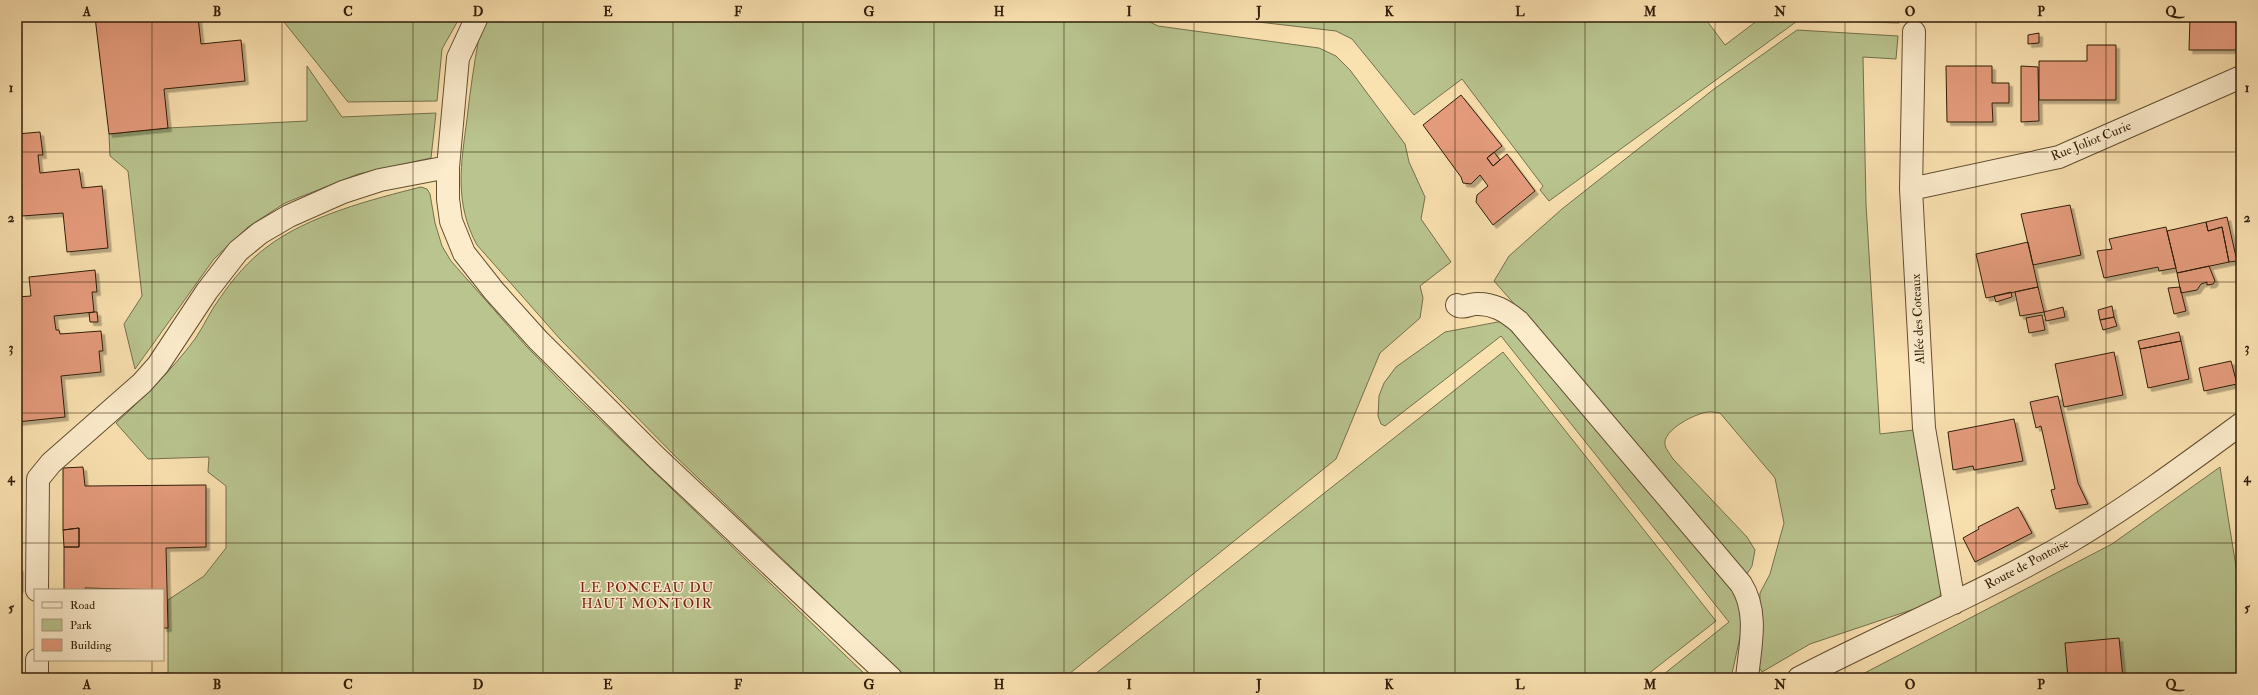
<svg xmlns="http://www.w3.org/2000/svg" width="2258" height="695" font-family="'IM FELL Double Pica',serif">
  <defs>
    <filter id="shadow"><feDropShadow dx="3.5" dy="3.5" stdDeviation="0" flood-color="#0004"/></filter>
  </defs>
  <rect width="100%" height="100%" fill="#fae1b0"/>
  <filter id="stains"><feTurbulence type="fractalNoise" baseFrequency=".005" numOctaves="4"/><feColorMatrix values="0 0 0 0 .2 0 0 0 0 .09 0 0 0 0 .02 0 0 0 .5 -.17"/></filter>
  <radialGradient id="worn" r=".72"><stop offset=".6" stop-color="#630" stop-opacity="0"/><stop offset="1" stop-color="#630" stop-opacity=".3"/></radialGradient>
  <path fill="#b9c48f" stroke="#75714c" d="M280 17H460L442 49 437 101 348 102Z
    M489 17H1140L1158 26 1319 48 1336 56 1350 70 1405 144 1409 162 1425 197 1421 219 1451 262 1420 286 1423 298 1420 318 1380 353 1336 459 1064 678H907L676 457 560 339 477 245C454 203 461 164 467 119 470 92 474 64 479 37Z
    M1215 17H1704L1725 45 1762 17H1798L1800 19 1549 201 1540 190 1543 186 1462 79 1414 115 1352 39 1336 31Z
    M1811 17H1899V23L1813 20Z
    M1797 30 1898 36 1896 59 1863 57 1866 204 1880 434 1914 430 1941 592 1939 599 1932 603 1810 644 1762 672 1758 666 1760 593 1770 574 1784 523 1775 478 1720 413C1716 413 1711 411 1708 412 1696 413 1662 430 1665 445 1666 450 1671 455 1673 459L1747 537 1755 550 1752 566 1747 574 1621 425 1494 281 1509 256 1562 209 1714 89Z
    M307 66 342 117 436 113 431 158 358 174 285 203 248 227 214 259 135 369 124 324 142 296 128 171 110 156 109 134 168 128 307 121Z
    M421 187 427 189 430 194 435 223 442 246 451 261 526 346 573 394 869 678H168V600L204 576 226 548V486L208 472 209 457 148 459 116 423C144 397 171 371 195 339 204 326 210 311 220 298 232 280 249 260 267 247 307 216 373 199 421 187Z
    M1503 321 1732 584 1744 619 1731 678H1659L1729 622 1501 336 1385 426 1381 424 1378 416 1379 396 1384 383 1396 367 1445 332Z
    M1503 352 1716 621 1643 678H1090Z
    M2220 467 2241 598V678H1855L2112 544Z"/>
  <path fill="#e59c7d" stroke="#311e08" filter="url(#shadow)" d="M95 17H198L201 44 241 40 245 81 164 89 168 128 109 134Z
    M2190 17H2238V50H2189Z
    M2039 33V43L2028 44V35Z
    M2087 45H2116V100H2039V61H2087Z
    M1946 66H1992V83H2009V103H1992L1993 122H1947Z
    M2021 66 2038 67 2039 121 2021 122Z
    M1461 95 1502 146 1487 158 1493 166 1507 154 1535 191 1493 225 1476 202 1477 195 1488 186 1480 175 1471 184 1463 183 1461 177 1423 125Z
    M40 132 43 155H38L40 173 79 169 82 188 102 186 108 248 67 252 63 213 22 216 20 196H17V134Z
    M1494 152 1500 160 1493 166 1487 158Z
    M2070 205 2081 255 2033 265 2021 214Z
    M2227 217 2237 261 2229 262 2222 227 2208 231 2206 222Z
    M2206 222 2208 231 2222 227 2229 262 2177 273 2167 231Z
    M2166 227 2176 268 2159 271 2158 267 2104 278 2097 251 2112 249 2109 239Z
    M2028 242 2038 287 1986 298 1976 254Z
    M2209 266 2215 281 2213 284 2207 285V282L2201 284 2197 290 2181 293 2177 273Z
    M95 270 97 292H92L94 312 54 316 56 330H59L60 334 101 331 103 351H99L101 372 61 376 65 417 17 422V297L31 296 29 277Z
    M2038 287 2044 312 2020 316 2015 292Z
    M2180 287 2186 311 2174 314 2168 288Z
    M2011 292 2012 297 1996 302 1994 296Z
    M2112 306 2114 317 2100 320 2098 310Z
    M2063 307 2065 317 2046 321 2044 312Z
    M94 312H97L98 322H90L89 313Z
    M2042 315 2045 330 2029 333 2026 318Z
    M2114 317 2117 326 2103 330 2100 320Z
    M2179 332 2181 341 2140 349 2138 341Z
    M2181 341 2189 379 2148 388 2140 349Z
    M2114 352 2123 395 2064 407 2055 364Z
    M2231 361 2237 384 2204 391 2199 368Z
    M2058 396 2078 483 2088 504 2056 509 2051 490 2055 489 2041 426 2036 428 2030 402Z
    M2014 419 2023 461 1974 470 1973 466 1953 470 1948 432Z
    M83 467 85 486 206 485V547L166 548 168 628H163V590L85 588V590H64V547H79V528L63 530V468Z
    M2018 507 2032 533 1975 562 1963 538 1979 529 1978 527Z
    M79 528V547H64L63 530Z
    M17 568H20V589H17Z
    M2119 638 2123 678H2068L2065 643Z
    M168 673V678H126V674Z"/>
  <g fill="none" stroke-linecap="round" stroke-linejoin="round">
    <defs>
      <path id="minor" d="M477 17 458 58 448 167V199L451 221 464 253 494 291 538 340 656 457 891 678
        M1914 32 1911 189 1924 428 1954 603
        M1911 189 2059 157 2241 77
        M1457 305C1463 309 1469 304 1476 304 1493 303 1506 311 1519 322L1741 584C1759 613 1750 646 1747 678
        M37 590 38 479 51 463 142 383 158 365 207 291 238 251 260 233 289 216 343 192 380 180 448 167
        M37 660V678
        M1799 678C1887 632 1980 594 2066 544 2127 508 2184 466 2241 424"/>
    </defs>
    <use href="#minor" stroke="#634f32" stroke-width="24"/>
    <use href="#minor" stroke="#fceccc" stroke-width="22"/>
  </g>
  <path fill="none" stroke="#311e08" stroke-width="1" stroke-opacity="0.55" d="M152 17V590M282 17V678M413 17V678M543 17V678M673 17V678M803 17V678M934 17V678M1064 17V678M1194 17V678M1324 17V678M1455 17V678M1585 17V678M1715 17V678M1845 17V678M1976 17V678M2106 17V678M17 152H2241M17 282H2241M17 413H2241M17 543H2241M152 660V678"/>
  <g text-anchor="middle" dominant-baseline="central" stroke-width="3" stroke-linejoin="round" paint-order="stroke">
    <g font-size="13" fill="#311e08" stroke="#fceccc">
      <text transform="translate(2091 141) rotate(-22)">Rue Joliot Curie</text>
      <text transform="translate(1918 319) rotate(-93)">Allée des Coteaux</text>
      <text transform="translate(2027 564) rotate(-28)">Route de Pontoise</text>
    </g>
    <g font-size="14" letter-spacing="1" fill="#7a1f14" stroke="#fceccc">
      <text x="647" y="587">LE PONCEAU DU<tspan x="647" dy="16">HAUT MONTOIR</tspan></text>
    </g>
  </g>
  <rect width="2258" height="695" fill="none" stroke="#fae1b0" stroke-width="44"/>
  <rect x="34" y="589" width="130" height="72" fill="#fceccc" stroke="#ab9a7e"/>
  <rect x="42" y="602" width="20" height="6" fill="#fceccc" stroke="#ab9a7e"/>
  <text x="70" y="609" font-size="12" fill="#311e08">Road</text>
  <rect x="42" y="619" width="20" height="12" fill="#b9c48f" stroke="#ab9a7e"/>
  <text x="70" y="629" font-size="12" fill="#311e08">Park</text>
  <rect x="42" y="639" width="20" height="12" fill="#e59c7d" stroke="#ab9a7e"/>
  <text x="70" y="649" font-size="12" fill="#311e08">Building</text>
  <rect x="22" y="22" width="2214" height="651" fill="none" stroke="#311e08" stroke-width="1.5"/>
  <g font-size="13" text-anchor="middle" font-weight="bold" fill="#311e08">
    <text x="87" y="16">A</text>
    <text x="217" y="16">B</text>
    <text x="348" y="16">C</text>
    <text x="478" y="16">D</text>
    <text x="608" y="16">E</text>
    <text x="738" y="16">F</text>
    <text x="869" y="16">G</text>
    <text x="999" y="16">H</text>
    <text x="1129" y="16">I</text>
    <text x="1259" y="16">J</text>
    <text x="1389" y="16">K</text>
    <text x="1520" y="16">L</text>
    <text x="1650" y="16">M</text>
    <text x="1780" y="16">N</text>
    <text x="1910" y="16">O</text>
    <text x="2041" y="16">P</text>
    <text x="2171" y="16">Q</text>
    <text x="11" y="92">1</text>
    <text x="2247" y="92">1</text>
    <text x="11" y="222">2</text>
    <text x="2247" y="222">2</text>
    <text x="11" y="352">3</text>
    <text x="2247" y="352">3</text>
    <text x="11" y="482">4</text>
    <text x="2247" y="482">4</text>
    <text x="11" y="612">5</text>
    <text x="2247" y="612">5</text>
    <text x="87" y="689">A</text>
    <text x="217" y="689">B</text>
    <text x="348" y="689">C</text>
    <text x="478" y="689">D</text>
    <text x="608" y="689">E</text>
    <text x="738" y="689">F</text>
    <text x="869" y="689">G</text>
    <text x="999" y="689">H</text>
    <text x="1129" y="689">I</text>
    <text x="1259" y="689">J</text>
    <text x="1389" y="689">K</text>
    <text x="1520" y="689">L</text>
    <text x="1650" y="689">M</text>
    <text x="1780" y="689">N</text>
    <text x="1910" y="689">O</text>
    <text x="2041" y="689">P</text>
    <text x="2171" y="689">Q</text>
  </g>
  <rect width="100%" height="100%" filter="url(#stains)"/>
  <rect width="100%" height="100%" fill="url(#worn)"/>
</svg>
